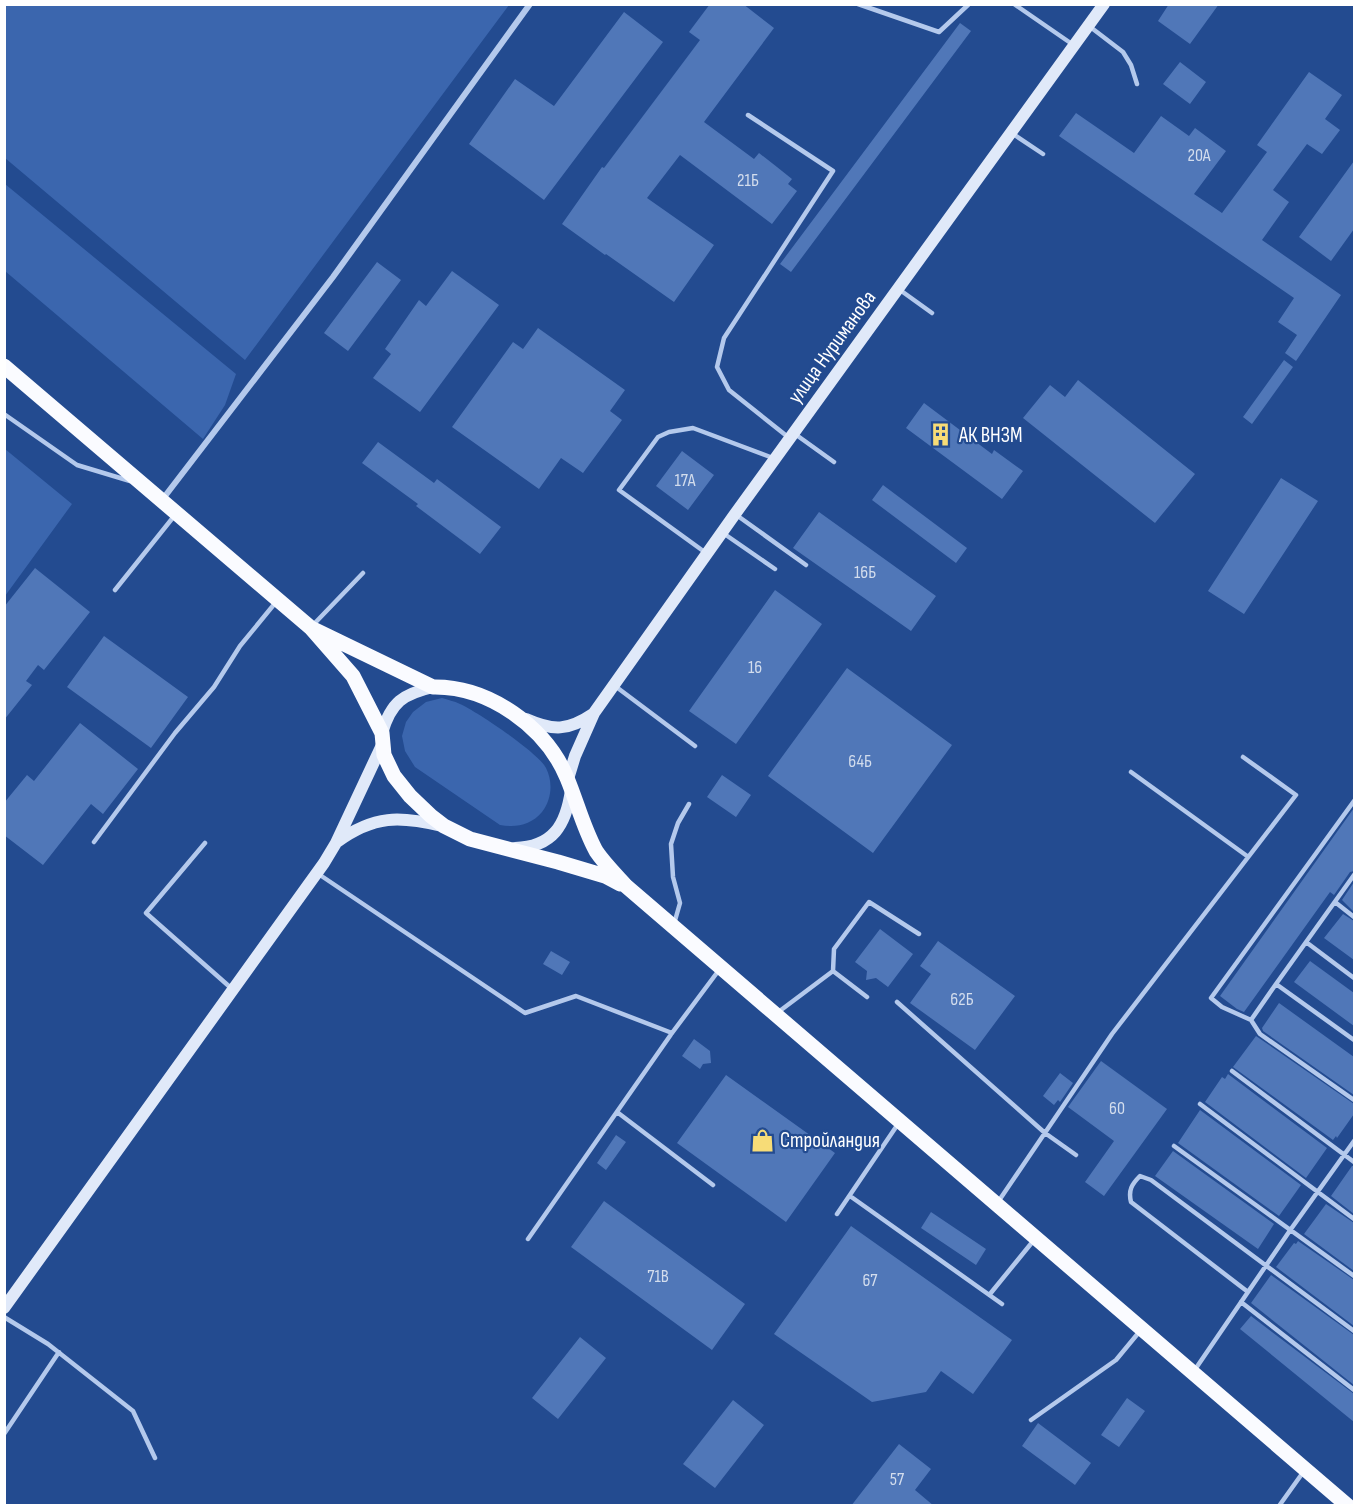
<svg xmlns="http://www.w3.org/2000/svg" width="1359" height="1510" font-family="'Sofia Sans Condensed',sans-serif">
  <rect width="100%" height="100%" fill="#234b90"/>
  <path fill="#3b66ae" d="M4 5 5 4 509 5 245 360 5 158Z
    M5 184 236 374 225 405 203 439 5 271Z
    M5 449 72 504 5 596Z
    M442 698C448 700 454 701 460 704 476 711 539 753 546 768 553 782 552 799 542 812 531 825 516 828 500 825L415 767 405 751 402 736 406 722 413 712 426 702Z"/>
  <path fill="#5077b8" d="M710 4H743L774 28 704 122 754 159 759 153 777 167 792 179 788 184 797 191 772 224 680 155 647 198 714 245 674 302 606 254 605 255 562 224 602 167 604 168 700 40 689 32Z
    M1169 4H1219L1190 44 1158 21Z
    M624 12 663 42 544 200 469 144 515 79 554 106Z
    M960 23 971 31 791 272 780 264Z
    M1180 62 1206 82 1190 104 1163 84Z
    M1309 72 1342 95 1325 119 1340 130 1322 154 1307 144 1273 190 1289 202 1262 240 1341 295 1296 361 1285 353 1297 335 1278 322 1294 298 1059 136 1076 113 1134 153 1161 116 1189 136 1195 128 1226 151 1194 194 1222 213 1267 152 1257 145Z
    M1354 161V229L1331 261 1299 237Z
    M377 262 401 280 348 351 324 333Z
    M452 271 499 305 420 412 373 378 391 354 385 349 419 300 426 306Z
    M538 328 625 390 610 411 622 420 583 473 561 458 539 489 452 427 513 342 523 349Z
    M1284 360 1293 367 1252 424 1243 417Z
    M1078 380 1195 474 1155 523 1023 418 1050 385 1065 397Z
    M924 403 992 454 994 450 1023 471 1002 499 906 428Z
    M378 442 434 483 437 479 501 527 480 554 416 506 418 504 362 463Z
    M682 451 714 475 688 510 656 486Z
    M1281 478 1318 501 1244 614 1208 591Z
    M883 485 967 548 956 563 872 500Z
    M819 512 936 596 911 631 793 548Z
    M35 568 90 612 44 670 38 665 26 681 32 685 4 720V607Z
    M775 590 822 624 736 744 689 711Z
    M104 636 188 697 151 748 67 687Z
    M847 668 952 745 873 853 768 776Z
    M80 723 138 769 103 814 91 804 43 865 4 835V803L27 775 34 781Z
    M722 775 751 795 736 817 707 797Z
    M1354 808V871L1350 872 1334 895 1330 892 1244 1012 1237 1009 1220 996Z
    M1354 882V912L1342 900Z
    M1343 914 1354 921V960L1324 938Z
    M880 929 913 954 888 987 876 978 866 980 867 971 855 962Z
    M938 941 1015 996 975 1050 910 1003 931 974 920 966Z
    M551 951 570 962 562 975 543 964Z
    M1310 961 1354 993V1026L1294 982Z
    M1279 1003 1354 1057V1095L1263 1031 1262 1028Z
    M1256 1036 1354 1104V1114L1337 1138 1336 1136 1333 1140 1233 1067Z
    M694 1039 710 1051 711 1063 703 1064 700 1069 682 1056Z
    M1101 1061 1167 1109 1104 1196 1085 1182 1114 1141 1068 1107Z
    M1060 1073 1073 1083 1060 1102 1058 1100 1054 1105 1043 1096Z
    M1228 1074 1327 1148 1306 1178 1205 1102 1222 1077 1225 1079Z
    M726 1075 835 1153 786 1222 677 1143Z
    M1200 1110 1301 1185 1279 1216 1178 1143Z
    M616 1135 626 1142 606 1170 597 1163Z
    M1173 1151 1274 1224 1258 1249 1155 1176Z
    M1352 1166H1354V1214L1331 1196Z
    M604 1201 745 1304 712 1350 571 1247Z
    M1326 1204 1354 1223V1271L1304 1234Z
    M931 1212 986 1249 976 1265 921 1228Z
    M851 1226 1012 1340 973 1394 941 1371 926 1392 872 1402 774 1334Z
    M1298 1241 1354 1280V1326L1276 1267 1294 1243 1296 1244Z
    M1271 1275 1354 1335V1385L1251 1303Z
    M1251 1316 1354 1394V1422L1240 1329Z
    M580 1337 606 1358 558 1419 532 1398Z
    M1127 1398 1145 1411 1119 1447 1101 1435Z
    M733 1400 764 1425 715 1488 683 1464Z
    M1038 1423 1091 1463 1075 1485 1022 1446Z
    M899 1444 931 1469 915 1490 934 1506H851Z"/>
  <g fill="none" stroke-linecap="round" stroke-linejoin="round">
    <path stroke="#b4c9ec" stroke-width="4.5" d="M858 4 939 32 969 4
      M1014 4 1072 44
      M1089 26 1123 52 1131 65 1137 84
      M748 115 833 171 724 338 717 367 729 390 788 437
      M1013 134 1043 154
      M900 290 932 313
      M4 414 77 465 130 481
      M795 434 834 462
      M735 514 806 565
      M723 533 775 569
      M706 553 619 490 658 437 669 432 693 428 773 458
      M115 590 175 515
      M313 625 363 573
      M615 686 695 746
      M1131 772 1247 856
      M94 842 175 733 214 687 240 646 276 602
      M205 843 146 913 231 988
      M317 873 525 1013 576 996 672 1033
      M1354 875 1276 984 1354 1040
      M1335 902 1354 917
      M674 924 680 903 673 877 671 844 678 823 689 804
      M1306 942 1354 978
      M833 971 867 997
      M1276 984 1251 1020 1260 1034 1354 1100
      M897 1002 1045 1133 1076 1155
      M777 1013 833 971 834 949 869 902 919 934
      M1251 1020 1222 1007 1211 998 1354 801
      M1232 1071 1354 1162
      M1200 1104 1354 1219
      M617 1112 713 1185
      M1174 1146 1354 1276
      M850 1196 1002 1304
      M998 1202 1112 1034 1296 795 1243 757
      M837 1214 898 1124
      M528 1239 672 1033 719 970
      M1248 1292 1131 1202C1128 1190 1132 1184 1140 1176L1151 1180 1354 1331
      M990 1294 1034 1240
      M1241 1302 1354 1390
      M4 1317 48 1344 133 1411 155 1458
      M1194 1371 1291 1229 1354 1141
      M1031 1420 1116 1360 1140 1331
      M4 1434 59 1352
      M1279 1506 1304 1471"/>
    <path stroke="#b4c9ec" stroke-width="6" d="M162 500 333 277 530 4"/>
    <path stroke="#e0e9f9" stroke-width="12" d="M526 719C553 731 568 731 593 714
      M382 733C391 702 403 694 433 687
      M568 779 575 756 594 713 735 514 1104 4
      M337 842C374 815 400 816 442 826
      M515 848C553 847 566 825 571 790
      M4 1308 324 863 336 843 382 745"/>
    <path stroke="#fafbff" stroke-width="15" d="M4 366 311 628 353 676 382 733 384 755 394 776 410 796 431 816 444 826 470 839 558 862 605 876 620 884
      M311 628 433 687C489 686 546 727 567 778 577 802 583 827 596 851 604 863 616 875 626 886L1348 1506"/>
  </g>
  <defs>
    <symbol id="building-bare" viewBox="-9 -9 18 18"><path d="M-4-6H4V6H1V3H-1V6H-4ZM-2.5-4.3h1.7v1.8h-1.7ZM.8-4.3h1.7v1.8H.8ZM-2.5-1h1.7V.8h-1.7ZM.8-1h1.7V.8H.8Z" fill="#f7dc77" stroke="#234b90" stroke-width="2.5" paint-order="stroke"/></symbol>
    <symbol id="shop-bare" viewBox="-9 -9 18 18"><path d="M-5-2.5h2.3a2.7 3.5 0 0 1 5.4 0H5L5.5 6h-11ZM-1.5-2.5h3a1.5 2.3 0 0 0-3 0Z" fill="#f7dc77" stroke="#234b90" stroke-width="2.5" paint-order="stroke"/></symbol>
  </defs>
  <g fill-rule="evenodd">
    <use href="#building-bare" x="924" y="418" width="33" height="33"/>
    <use href="#shop-bare" x="746" y="1124" width="33" height="33"/>
  </g>
  <g text-anchor="middle" dominant-baseline="central" stroke-width="4.5" stroke-linejoin="round" paint-order="stroke">
    <g font-size="18" fill="#d3dded">
      <text x="1199" y="155">20А</text>
      <text x="748" y="180">21Б</text>
      <text x="685" y="480">17А</text>
      <text x="865" y="572">16Б</text>
      <text x="755" y="667">16</text>
      <text x="860" y="761">64Б</text>
      <text x="962" y="999">62Б</text>
      <text x="1117" y="1108">60</text>
      <text x="658" y="1276">71В</text>
      <text x="870" y="1280">67</text>
      <text x="897" y="1479">57</text>
    </g>
    <g font-size="21" fill="#fff" stroke="#234b90">
      <text transform="translate(832 347) rotate(-54)">улица Нуриманова</text>
    </g>
    <g font-size="21" fill="#fff" stroke="#234b90" text-anchor="start">
      <text x="959" y="435">АК ВНЗМ</text>
      <text x="780" y="1140">Стройландия</text>
    </g>
  </g>
  <rect width="1359" height="1510" fill="none" stroke="#ffffff" stroke-width="12"/>
</svg>
